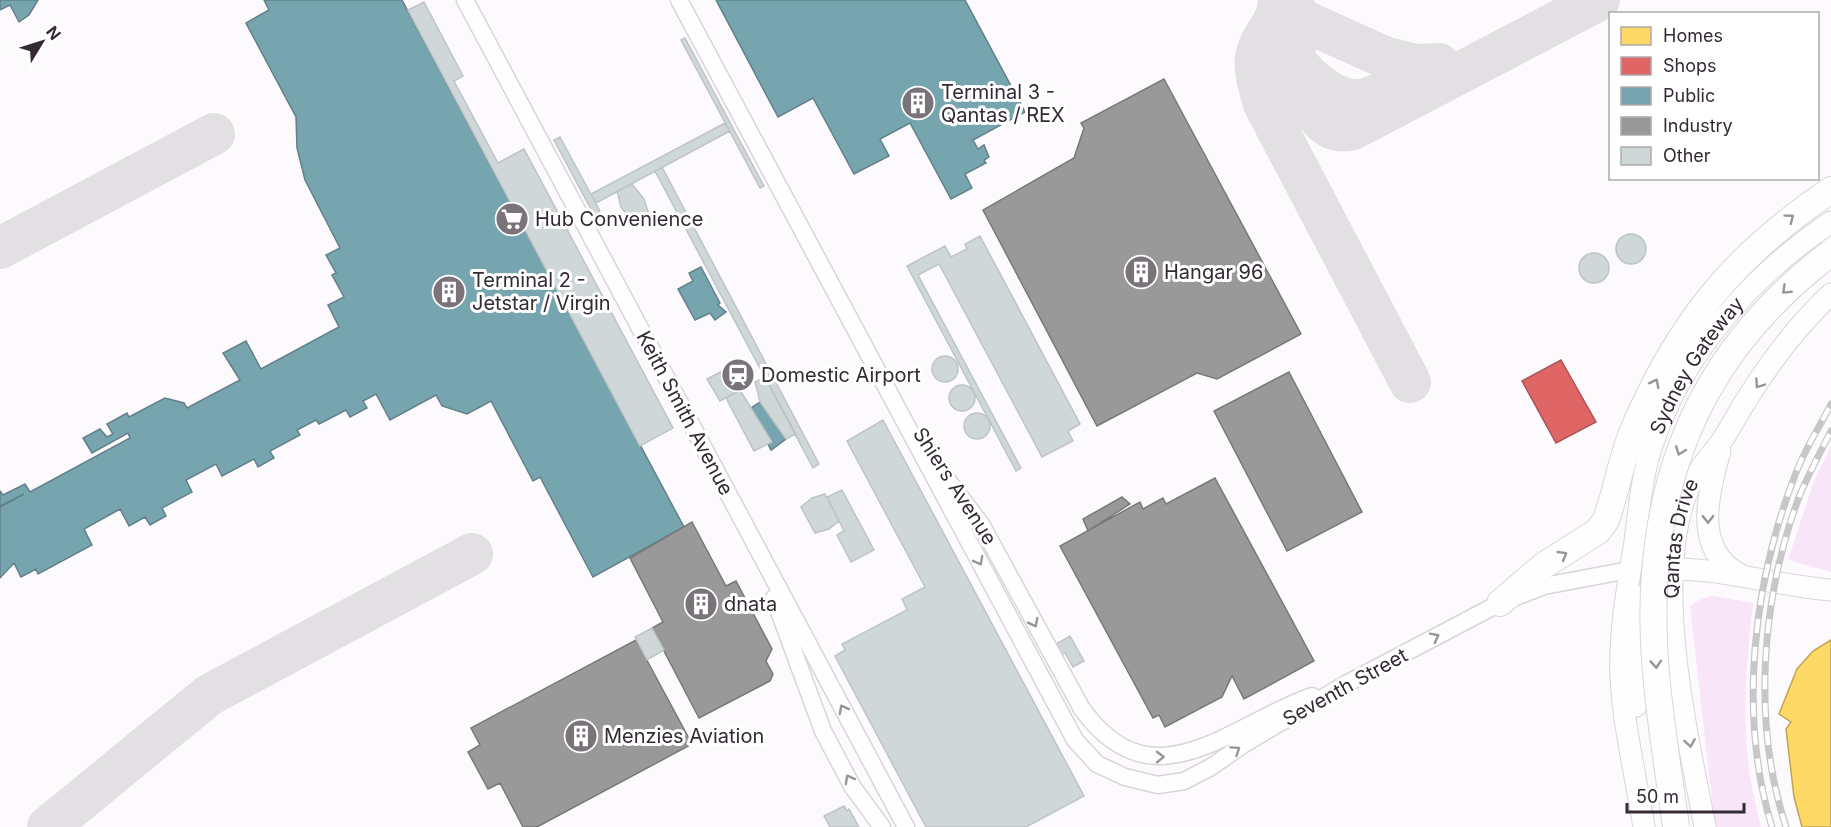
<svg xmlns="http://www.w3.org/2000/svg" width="1831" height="827" font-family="Inter,sans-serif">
  <rect width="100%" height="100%" fill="#fdfafd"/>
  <path fill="#f9e5f8" d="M1831 447V572L1788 560 1815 478Z
    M1713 596 1753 603C1744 684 1739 747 1761 827H1715L1690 606 1704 598Z"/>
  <path fill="#ffd966" stroke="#c2a457" stroke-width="1.5" d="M1831 640V827H1802L1794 797 1786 729 1791 722 1779 714 1797 669 1813 651Z"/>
  <path fill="#e06666" stroke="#ac5457" stroke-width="1.5" d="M1561 360 1596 422 1556 443 1522 381Z"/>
  <path fill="#76a5af" stroke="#62808a" stroke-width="1.5" d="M0 0H38L29 15 19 22 10 5 0 10Z
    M264 0H402L684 527 593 577 540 477 533 481 491 401 467 414 442 406 436 395 390 420 376 394 363 401 367 408 350 417 346 410 319 424 316 420 297 430 300 435 270 451 274 458 258 467 254 459 222 476 216 464 186 480 192 492 162 508 166 516 150 525 145 517 129 526 120 509 84 529 92 545 38 574 36 569 21 577 14 563 0 578V507L24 494 0 506V491L3 495 25 484 30 492 130 438 128 433 92 453 83 438 100 429 107 437 113 434 107 424 127 413 129 417 165 398 184 403 187 408 240 380 223 353 246 341 261 369 339 327 328 305 344 297 332 275 336 273 326 255 340 248 305 180 297 148 296 117 246 23 269 10Z
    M716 0H965L1025 112 973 140 978 149 984 145 989 157 984 160 986 163 965 174 972 188 951 199 910 123 880 139 889 156 854 174 813 98 778 117Z
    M701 267 720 303 718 305 726 312 715 320 710 313 695 320 678 289 693 281 689 273Z
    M760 402 786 439 771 450 768 444 772 442 751 408Z"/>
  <path fill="#999" stroke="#7a787a" stroke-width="1.5" d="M1164 79 1301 334 1217 379 1197 373 1097 426 983 210 1074 158 1084 128 1081 123Z
    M1289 372 1362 512 1287 551 1214 411Z
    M1215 478 1314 661 1244 699 1232 676 1222 697 1165 727 1159 715 1153 718 1060 546 1140 502 1143 509 1163 498 1166 504Z
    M1122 497 1130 504 1088 531 1083 519Z
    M692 522 726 586 736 581 772 649 766 661 773 674 770 681 699 718 652 628 663 622 630 558Z
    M636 640 692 744 537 827H523L500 783 488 789 468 752 480 745 471 728Z"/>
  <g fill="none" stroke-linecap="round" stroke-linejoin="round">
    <path stroke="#e2e0e2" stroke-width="42" d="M1279 0C1278 26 1260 35 1256 57 1254 72 1260 89 1264 104L1410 382
      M1284 0 1304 21 1384 57 1416 65 1439 64
      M1285 0C1304 45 1281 77 1320 119 1330 130 1339 133 1353 129L1599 0
      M1295 60C1309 80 1340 106 1366 99 1378 96 1390 88 1400 82
      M0 248 214 134
      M48 827 209 695 472 554"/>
  </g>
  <path fill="#d0d7d9" stroke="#bec4c5" stroke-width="1.5" d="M424 2 463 76 454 81 498 163 524 149 673 428 640 446 408 10Z
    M685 38 764 186 760 188 681 40Z
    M725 123 730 131 596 203 591 194Z
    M560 137 600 211 594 215 554 140Z
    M662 167 819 464 813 468 655 171Z
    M632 184 644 199 651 221 637 228 621 207 617 191Z
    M1616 249a15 15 0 1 1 30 0a15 15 0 1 1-30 0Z
    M980 236 1080 424 1068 431 1073 441 1042 457 939 264 918 275 1021 468 1016 471 907 266 945 246 951 257 967 249 965 244Z
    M1579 268a15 15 0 1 1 30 0a15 15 0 1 1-30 0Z
    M932 369a13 13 0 1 1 26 0a13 13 0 1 1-26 0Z
    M724 370 736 392 720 401 707 379Z
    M765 377 796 434 786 439 760 402 755 382Z
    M949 398a13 13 0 1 1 26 0a13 13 0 1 1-26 0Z
    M740 390 772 442 754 451 726 398Z
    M964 426a13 13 0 1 1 26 0a13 13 0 1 1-26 0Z
    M883 420 1084 796 1026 827H926L835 656 845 650 842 644 907 610 902 599 925 587 847 441Z
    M842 490 874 550 851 562 837 535 844 531 827 497Z
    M825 494 839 521 829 529 815 533 801 507 812 498Z
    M652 628 664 650 647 660 635 637Z
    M1070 636 1084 661 1073 667 1065 653 1062 655 1056 644Z
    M844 806 847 811 849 809 859 827H830L824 816Z"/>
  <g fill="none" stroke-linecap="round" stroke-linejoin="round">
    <defs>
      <path id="minor" d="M465 0 906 827
        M679 0 1075 740 1097 764 1125 777 1158 785 1184 781 1211 767 1244 744 1346 684 1500 603 1544 586 1629 570
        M943 474 981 524 1082 709C1153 807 1228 726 1312 696
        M774 598 823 731 852 786 882 827"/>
      <g id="major">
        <path d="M1720 451C1709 491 1692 549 1739 574"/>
        <path d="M1657 569C1716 566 1772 585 1831 590"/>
        <path d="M1636 706C1636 667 1631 621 1651 586"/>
        <path id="s1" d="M1644 827C1636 778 1624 728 1621 679 1619 634 1627 591 1634 548 1639 514 1641 478 1652 445 1682 354 1752 275 1831 222"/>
        <path id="s2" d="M1705 827C1687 732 1650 577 1689 487 1699 466 1717 451 1728 431 1755 383 1790 332 1831 294"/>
      </g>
      <path id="highway" d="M1500 603 1543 566 1598 531 1606 520C1616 492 1621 461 1632 433 1678 324 1733 256 1831 190"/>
    </defs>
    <use href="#minor" stroke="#d9d4d9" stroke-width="19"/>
    <use href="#major" stroke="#d9d4d9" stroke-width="23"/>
    <use href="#highway" stroke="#d9d4d9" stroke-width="28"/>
    <use href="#minor" stroke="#fffeff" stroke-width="16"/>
    <use href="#major" stroke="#fffeff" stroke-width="21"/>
    <use href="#highway" stroke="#fffeff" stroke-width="26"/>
    <defs>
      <path id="rail" d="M1772 827C1738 716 1753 585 1794 478 1803 452 1819 428 1831 404
        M1786 827C1752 723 1761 599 1799 497 1808 475 1820 453 1831 431"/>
    </defs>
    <use href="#rail" stroke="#c8c7c8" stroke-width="7"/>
    <use href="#rail" stroke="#fff" stroke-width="4.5" stroke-dasharray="14" stroke-linecap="butt"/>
    <defs>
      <path id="highway-bridge" d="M1676 827C1665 744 1648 658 1655 573 1665 438 1723 334 1831 253"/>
    </defs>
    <use href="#highway-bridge" stroke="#d9d4d9" stroke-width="28" stroke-linecap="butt"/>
    <use href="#highway-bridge" stroke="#fffeff" stroke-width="26"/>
  </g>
  <defs><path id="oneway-chevron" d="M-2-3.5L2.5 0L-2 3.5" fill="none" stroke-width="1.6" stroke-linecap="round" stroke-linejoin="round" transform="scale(1.5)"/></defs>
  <g stroke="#999499">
    <use href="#oneway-chevron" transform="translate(1790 218) rotate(-37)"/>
    <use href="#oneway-chevron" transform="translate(1786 290) rotate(136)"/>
    <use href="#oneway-chevron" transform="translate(1655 383) rotate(-63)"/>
    <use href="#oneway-chevron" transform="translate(1759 384) rotate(125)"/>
    <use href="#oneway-chevron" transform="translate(1680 451) rotate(111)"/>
    <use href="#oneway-chevron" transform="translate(1708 519) rotate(89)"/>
    <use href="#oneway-chevron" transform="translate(1563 555) rotate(-31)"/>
    <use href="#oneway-chevron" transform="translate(979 561) rotate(62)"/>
    <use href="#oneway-chevron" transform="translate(1034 623) rotate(63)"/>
    <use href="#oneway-chevron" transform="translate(1435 637) rotate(-27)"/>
    <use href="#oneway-chevron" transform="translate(1656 664) rotate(86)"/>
    <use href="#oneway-chevron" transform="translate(843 709) rotate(-118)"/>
    <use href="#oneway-chevron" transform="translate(1690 743) rotate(81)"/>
    <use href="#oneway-chevron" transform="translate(1236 750) rotate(-34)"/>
    <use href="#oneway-chevron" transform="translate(1160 757) rotate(-1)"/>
    <use href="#oneway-chevron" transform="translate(849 779) rotate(-119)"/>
  </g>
  <defs>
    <symbol id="building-disc" viewBox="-11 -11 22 22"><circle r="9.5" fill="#7a737a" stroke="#fff"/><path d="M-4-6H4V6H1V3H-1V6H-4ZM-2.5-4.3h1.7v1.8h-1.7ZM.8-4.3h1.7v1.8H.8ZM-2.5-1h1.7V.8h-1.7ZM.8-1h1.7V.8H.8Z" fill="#fff"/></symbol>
    <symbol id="supermarket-disc" viewBox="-11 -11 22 22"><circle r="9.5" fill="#7a737a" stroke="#fff"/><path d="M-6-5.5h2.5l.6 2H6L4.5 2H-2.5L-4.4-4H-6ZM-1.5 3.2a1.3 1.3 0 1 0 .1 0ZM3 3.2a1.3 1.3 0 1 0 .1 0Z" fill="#fff"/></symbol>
    <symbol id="station-disc" viewBox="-11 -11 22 22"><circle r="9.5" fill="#7a737a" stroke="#fff"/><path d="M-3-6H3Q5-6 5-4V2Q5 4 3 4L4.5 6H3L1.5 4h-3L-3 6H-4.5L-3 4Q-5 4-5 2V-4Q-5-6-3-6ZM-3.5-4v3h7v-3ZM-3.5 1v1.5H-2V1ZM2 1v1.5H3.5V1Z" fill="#fff"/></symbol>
  </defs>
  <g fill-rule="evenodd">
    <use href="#building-disc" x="899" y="84" width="38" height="38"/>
    <use href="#supermarket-disc" x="493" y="200" width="38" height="38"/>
    <use href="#building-disc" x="1122" y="253" width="38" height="38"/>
    <use href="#building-disc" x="430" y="273" width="38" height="38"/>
    <use href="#station-disc" x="719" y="356" width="38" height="38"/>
    <use href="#building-disc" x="682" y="585" width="38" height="38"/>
    <use href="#building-disc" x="562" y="717" width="38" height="38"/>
  </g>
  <g text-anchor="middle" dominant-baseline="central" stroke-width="6" stroke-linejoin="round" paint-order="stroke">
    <g font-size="20" fill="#332a33" stroke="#fff" text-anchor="start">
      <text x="941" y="92">Terminal 3 -<tspan x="941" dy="23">Qantas / REX</tspan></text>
      <text x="535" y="219">Hub Convenience</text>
      <text x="1164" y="272">Hangar 96</text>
      <text x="472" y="280">Terminal 2 -<tspan x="472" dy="23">Jetstar / Virgin</tspan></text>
      <text x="761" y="375">Domestic Airport</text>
      <text x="724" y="604">dnata</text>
      <text x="604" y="736">Menzies Aviation</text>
    </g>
    <g font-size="20" fill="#332a33" stroke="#fff">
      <text stroke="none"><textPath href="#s1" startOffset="478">Sydney Gateway</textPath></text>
      <text transform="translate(685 413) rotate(62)">Keith Smith Avenue</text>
      <text transform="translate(955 486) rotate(57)">Shiers Avenue</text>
      <text stroke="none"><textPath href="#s2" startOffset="292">Qantas Drive</textPath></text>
      <text transform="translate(1345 687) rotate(-29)">Seventh Street</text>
    </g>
  </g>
  <rect x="1609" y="12" width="210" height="168" fill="#ffffff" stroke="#adaaad" stroke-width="1.5"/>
  <rect x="1621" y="27" width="30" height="18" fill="#ffd966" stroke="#adaaad" stroke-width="1.5"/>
  <text x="1663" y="42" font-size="18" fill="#332a33">Homes</text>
  <rect x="1621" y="57" width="30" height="18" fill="#e06666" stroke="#adaaad" stroke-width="1.5"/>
  <text x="1663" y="72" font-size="18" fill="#332a33">Shops</text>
  <rect x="1621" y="87" width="30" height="18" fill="#76a5af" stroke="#adaaad" stroke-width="1.5"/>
  <text x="1663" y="102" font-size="18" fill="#332a33">Public</text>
  <rect x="1621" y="117" width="30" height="18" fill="#999999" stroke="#adaaad" stroke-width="1.5"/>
  <text x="1663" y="132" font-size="18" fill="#332a33">Industry</text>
  <rect x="1621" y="147" width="30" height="18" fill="#d0d7d9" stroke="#adaaad" stroke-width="1.5"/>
  <text x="1663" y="162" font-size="18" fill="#332a33">Other</text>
  <g transform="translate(42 42) rotate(52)" stroke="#ffffff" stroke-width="4.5" paint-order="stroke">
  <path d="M0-4.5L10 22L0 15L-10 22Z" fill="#332a33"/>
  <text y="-9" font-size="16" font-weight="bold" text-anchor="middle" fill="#332a33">N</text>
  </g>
  <path d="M1627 803v9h117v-9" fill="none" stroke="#332a33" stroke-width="3"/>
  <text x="1636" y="803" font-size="18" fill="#332a33" stroke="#ffffff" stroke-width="4.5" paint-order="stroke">50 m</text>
</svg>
